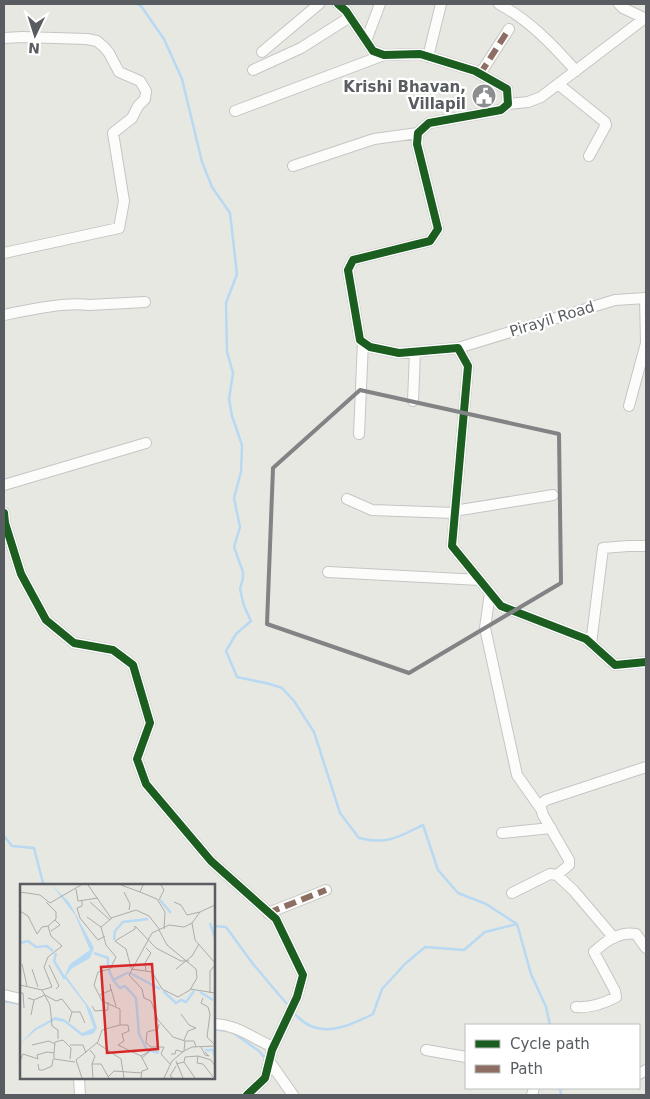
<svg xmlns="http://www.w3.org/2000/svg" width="650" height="1099" font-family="'DejaVu Sans',sans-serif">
  <rect width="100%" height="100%" fill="#e8e8e3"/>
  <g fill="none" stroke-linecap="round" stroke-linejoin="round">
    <path stroke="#b8d9f2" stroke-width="2.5" d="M137 4 141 6 164 39 182 79 202 162 212 187 230 213 237 274 226 303 227 352 233 373 229 399 232 416 242 445 241 472 234 498 240 527 234 547 243 572V578L240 589 244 606 251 621 236 634 226 651 237 677 270 684 282 688 294 701 314 732 340 813 359 838C388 845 398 837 423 825L438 870 458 893 486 904 517 924
      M4 836 12 846 34 848 43 883 47 885
      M214 926 226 927 253 964 286 1003
      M4 1001 21 1004
      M296 1015C318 1040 348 1027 373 1014L382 989 405 964 425 947 464 950 485 932 517 924 531 974 546 1007 550 1025
      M214 1029 227 1031
      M232 1032 259 1051 264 1057
      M560 1088 561 1095"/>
    <defs>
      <path id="street" d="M338 4 346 11 373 51 384 55 420 54 475 71 507 89 508 104 501 110 429 123 418 133 417 144 438 229 430 241 353 260 348 270 360 340 370 347 399 353 458 348 468 366 452 546 501 606 586 639 615 665 646 662
        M499 4C529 20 553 45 576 71
        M619 4 623 8 646 19
        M4 38 22 37 87 39 97 41 104 47 109 53 119 72 140 81 146 91 145 99 138 106 132 118 113 133 124 201 119 228 4 253
        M366 41 380 4
        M262 52 319 4
        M428 57 441 4
        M253 70 301 48 350 17
        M480 74 509 29
        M558 84 605 122 606 125 589 156
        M508 104 528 102 541 97 645 18
        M235 111 384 55
        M293 166 374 139 418 133
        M4 315C28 310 65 302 89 305L145 302
        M458 348 615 300 646 298
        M413 401 415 352
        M629 406 646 343 645 298
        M359 434 363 342
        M4 485 146 443
        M347 499 372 510 454 513
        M454 511 553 495
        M4 513 5 523 21 574 46 620 74 643 113 650 133 665 150 723 137 759 146 784 211 861 276 919 303 975 297 997 272 1050 265 1078 247 1095
        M328 572 480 580
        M490 593 485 628 517 775 541 809
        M591 644 603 548 628 546H646
        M502 833 551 828
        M557 875 569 865V860L543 815 540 805 546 800 646 767
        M512 893 550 874 557 875 574 891 614 938
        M268 913 326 890
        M4 995 21 999
        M576 1007C591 1008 603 1004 616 997L615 991 594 952C606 941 619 931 636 934L646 948
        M214 1024C238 1025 252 1038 273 1047
        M426 1050 466 1057
        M269 1061 293 1095
        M639 1074 646 1070
        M79 1078 80 1095
        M532 1095 534 1088"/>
    </defs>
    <use href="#street" stroke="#c5c5c5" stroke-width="12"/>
    <use href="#street" stroke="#fcfcfb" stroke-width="10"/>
    <path stroke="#8d6e63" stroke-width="6" stroke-dasharray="12 6" stroke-linecap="butt" d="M480 74 509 29
      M268 913 326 890"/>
    <defs>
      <path id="cycleway" d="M338 4 346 11 373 51 384 55 420 54 475 71 507 89 508 104 501 110 429 123 418 133 417 144 438 229 430 241 353 260 348 270 360 340 370 347 399 353 458 348 468 366 452 546 501 606 586 639 615 665 646 662
        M4 513 5 523 21 574 46 620 74 643 113 650 133 665 150 723 137 759 146 784 211 861 276 919 303 975 297 997 272 1050 265 1078 247 1095"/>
    </defs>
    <use href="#cycleway" stroke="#fff" stroke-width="11"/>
    <use href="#cycleway" stroke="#1b5e20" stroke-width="8"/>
  </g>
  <path fill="none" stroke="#818385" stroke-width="4" stroke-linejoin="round" d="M360 390 559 434 561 583 409 673 267 624 273 468Z"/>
  <defs>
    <symbol id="civic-disc" viewBox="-11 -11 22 22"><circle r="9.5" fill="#8b8d8e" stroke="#fff"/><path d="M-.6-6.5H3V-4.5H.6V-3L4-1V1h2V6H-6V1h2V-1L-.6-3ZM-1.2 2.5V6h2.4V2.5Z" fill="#fff"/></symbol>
  </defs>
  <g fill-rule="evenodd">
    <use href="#civic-disc" x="470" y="82" width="28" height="28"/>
  </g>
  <g text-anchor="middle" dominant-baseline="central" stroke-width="4.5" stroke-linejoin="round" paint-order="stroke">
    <g font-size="15" font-weight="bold" fill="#595c60" stroke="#fff" text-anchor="end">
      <text x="466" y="87">Krishi Bhavan,<tspan x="466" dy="17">Villapil</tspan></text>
    </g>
    <g font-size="15" fill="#595c60" stroke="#fff">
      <text transform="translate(552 319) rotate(-17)">Pirayil Road</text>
    </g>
  </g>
  <g transform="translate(20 884)">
    <rect width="195" height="195" fill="#e8e8e3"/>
    <path d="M32 1 49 18 74 64 70 74 51 85 46 92 71 126 77 144 73 150 62 152 44 138 35 136 16 146 0 160 14 145 35 133 44 135 62 149 74 144 65 120 44 93 50 80 70 66 55 31Z" fill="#b8d9f2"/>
    <path fill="none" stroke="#b8d9f2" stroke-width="2.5" d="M140 16 151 29M190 39 195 54M94 56 95 47 103 38 128 35M0 59 8 57 16 63 27 62 33 67M36 69 34 77 45 95M74 69 88 74V83M89 86 93 96 109 88M110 89 140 105M93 96 100 104 105 102 116 114 119 150 127 166 139 169M143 107 156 119 161 116 166 118 174 107M180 108 193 116M185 166H193L195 173"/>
    <path fill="none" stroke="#abacab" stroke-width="1" d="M68 1 91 34 116 26 129 32 140 46M101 1 120 8M123 1 120 8 137 15 145 28 144 45M56 5 58 17 78 14M0 8 20 11 30 19 61 1M104 8 110 20 109 26M62 16V22L57 24 60 34 78 56 85 52M139 16 144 6 141 1M70 18 90 36M154 18 161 21 167 31 180 28M195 21 180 28 172 39 175 56 195 79M0 27 8 32 17 50 22 43 28 42M67 33 81 43M92 34 81 43 86 61 96 73 90 85 78 88 74 101 82 117 100 125V141H108L109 147 102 150 104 157 98 161 121 172 128 185 122 187 121 194M31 47 40 41 35 36M2 80 7 102M29 81 39 102 36 105M111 84 106 65 95 57 115 45V42L136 64 161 77H169M12 85 18 103M111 85 132 88 142 105 158 113 170 106 177 94 176 85 147 61 139 46M156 85 172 72 179 60M126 87 125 79 131 69 126 64M0 101 22 106 30 121 32 142 38 146V155M91 105 96 122M170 105 195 109M22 106 32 103 24 83 28 73 42 62 31 52 28 42 36 35V28L26 18M0 109H3L4 124M190 109V87L195 81M25 111 36 117 42 115 52 128 49 138M80 111 91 106 90 100M8 114 14 116 25 111M183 114 181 119 188 123 190 130 187 153 195 161M72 122 75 127 88 126V118M52 128H60L65 139M161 130 169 141 176 144 168 147 164 156M11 131 14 116M139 140 138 145 127 148 126 159 131 163H144L141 170 150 180M165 157H174L176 163M77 159 101 175 104 194M12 161 29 157 35 160M50 161H63L66 169M181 163 185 171 189 172 185 168M70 166 75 172 72 180M164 167 165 157 153 153 138 136 131 117 124 114 122 105 109 91 132 49 149 41 164 43 172 39M34 169 35 158 43 156 51 164 50 175M151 170H155L156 166 163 168M121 172 130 167 122 174M178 172 191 176 195 182M0 177 3 170 18 175 17 171 27 168 34 169V175L55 178M156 177 163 194M164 178 165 173 178 172 177 179 183 180 194 194M18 180 19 186H23L32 182 33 175M156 180 164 178 175 194M88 193 94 187 122 189M62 194 56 176 78 158 82 146 100 141M73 194 72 180H81L89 194M144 194 152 177 164 167 172 163 195 162M153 194 150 192 156 182"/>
    <path fill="#d62828" fill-opacity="0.15" stroke="#d62828" stroke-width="2.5" d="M132 80 138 165 87 169 81 83Z"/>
    <rect width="195" height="195" fill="none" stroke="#595c60" stroke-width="2.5"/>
  </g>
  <rect width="650" height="1099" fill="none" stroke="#595c60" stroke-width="10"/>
  <rect x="465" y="1024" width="175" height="65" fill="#ffffff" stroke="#bdbebf"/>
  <rect x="475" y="1040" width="25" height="8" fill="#1b5e20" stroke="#bdbebf"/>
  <text x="510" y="1049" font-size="15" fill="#595c60">Cycle path</text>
  <rect x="475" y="1065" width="25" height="8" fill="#8d6e63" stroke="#bdbebf"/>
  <text x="510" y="1074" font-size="15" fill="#595c60">Path</text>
  <g transform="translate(35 35) rotate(184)" stroke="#ffffff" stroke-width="4" paint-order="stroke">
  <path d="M0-4L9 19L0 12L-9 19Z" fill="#595c60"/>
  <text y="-8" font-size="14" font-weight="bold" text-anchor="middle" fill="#595c60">N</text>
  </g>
</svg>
